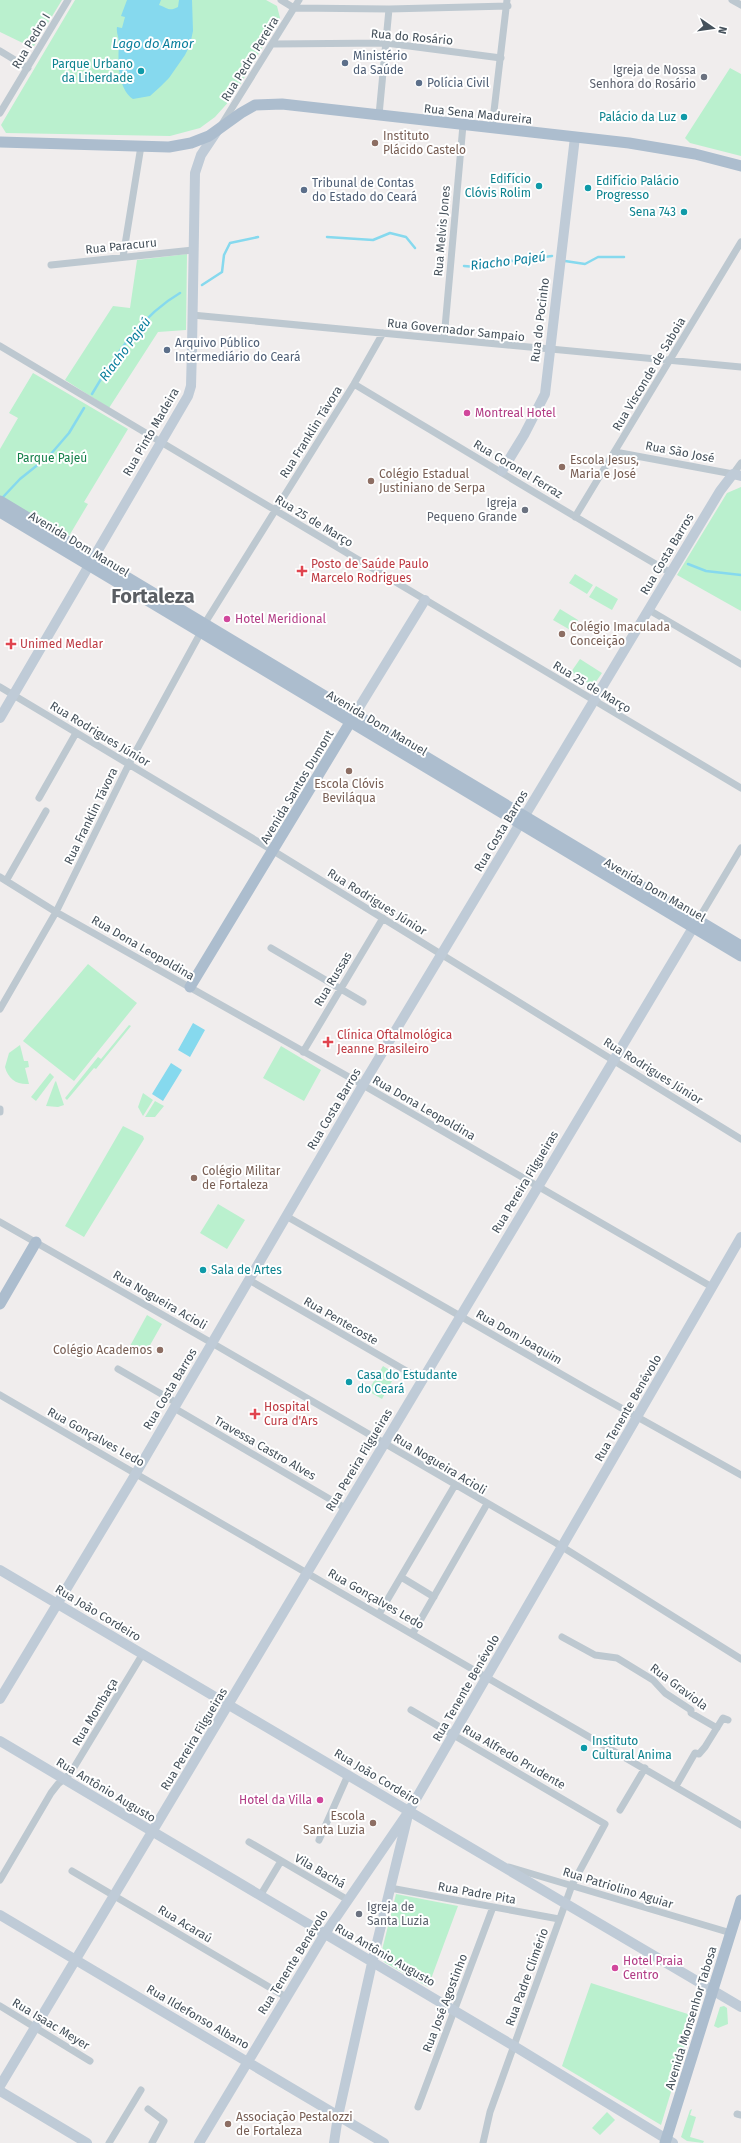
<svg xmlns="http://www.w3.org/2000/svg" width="741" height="2143" font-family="'Fira Sans',sans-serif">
  <rect width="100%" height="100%" fill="#f0eded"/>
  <path fill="#baf0ce" d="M0 0H62L34 46 31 47 0 32Z
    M75 0H266L277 6 280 18 232 98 215 117 200 128 170 136 6 133 1 125Z
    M730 68 741 74V156L690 143 685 138Z
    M187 254 186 330 158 332 109 408 65 380 113 306 130 308 137 260Z
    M33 373 128 429 84 502 88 504 69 536 0 496V449L18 418 9 413Z
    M741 487V611L677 575 727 493Z
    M575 574 593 585 587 594 569 583Z
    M596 586 618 599 612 610 589 597Z
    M560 609 578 620 572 631 553 620Z
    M580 659 602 673 593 686 571 672Z
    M88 964 137 1003 74 1081 23 1041Z
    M129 1025 131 1026 96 1069 94 1068 67 1100 65 1098 98 1057 101 1059Z
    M20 1045 24 1061H28L29 1067 25 1068 29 1084C17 1085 8 1079 5 1067L9 1053Z
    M281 1046 321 1070 304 1101 263 1078Z
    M50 1073 54 1077 36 1101 31 1097Z
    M56 1081 64 1105 58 1107 46 1106 55 1082Z
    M143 1093 153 1100 143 1116 138 1107Z
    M155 1101 164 1106 155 1117H145Z
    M123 1126 143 1136 144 1139 84 1237 65 1226Z
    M218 1204 245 1220 227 1249 200 1233Z
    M147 1315 162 1324 145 1354 130 1346Z
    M383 1366 396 1374 382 1399 368 1391Z
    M396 1894 458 1906 428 1987 384 1962 381 1954Z
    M591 1983 694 2016 661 2125 562 2066Z
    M724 2006 727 2008 728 2024 718 2028 714 2026 720 2007Z
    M692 2109 690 2115 696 2117 690 2137 704 2141 703 2143 687 2141 681 2137 690 2110Z
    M607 2112 615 2120 600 2135 592 2128Z"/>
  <path fill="#86d9ee" d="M127 0H161L159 5C168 8 169 12 178 7L179 0H192L193 31 190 45 185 55 169 78 160 87 150 96 133 99C117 88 118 60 119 43 119 37 116 33 117 27L122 28 125 17 121 16Z
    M193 1023 205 1030 190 1057 178 1050Z
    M171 1063 182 1070 163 1101 152 1094Z"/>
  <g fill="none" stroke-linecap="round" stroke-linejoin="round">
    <path stroke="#86d9ee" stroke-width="2.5" d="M327 237 373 240 390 233 406 237 415 248
      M565 261 585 264 598 257H624
      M464 266 476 267 497 260 512 261 552 256
      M202 285 222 272 224 255 230 243 258 237
      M92 394C114 356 142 315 180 293
      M3 497 20 479 50 455 69 433 84 408
      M688 564 706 571 741 575"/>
    <path stroke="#bdc8d0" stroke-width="7" d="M281 0 294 8 389 9 508 6
      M732 0 741 5
      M273 44 386 43 501 58
      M0 51 28 68
      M0 113 68 0
      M379 115 389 9
      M222 124 299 0
      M492 128 507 0
      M123 257 141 146
      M51 265 193 250
      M192 315 741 367
      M444 339 463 125
      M0 346 741 788
      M354 384C459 447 564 511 671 573
      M615 452 733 474 741 463
      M575 517 741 242
      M649 610 741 664
      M205 623 354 384 383 333
      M0 687 267 847 741 1139
      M39 798 76 733
      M0 877 56 912 356 1081 712 1287
      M6 881 46 811
      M698 920 741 848
      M271 948 363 1002
      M0 1009 56 912 129 764 201 632
      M303 1052 383 918
      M0 1109V1112
      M286 1216 589 1390 741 1475
      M0 1222 212 1343 556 1543 741 1659
      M249 1280 422 1380
      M118 1369 177 1403
      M0 1395 741 1825
      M174 1408 345 1508
      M401 1577 434 1597
      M379 1614 455 1485
      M413 1633 487 1504
      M562 1637 595 1655 617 1658 653 1680 665 1693 691 1710V1713L717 1728
      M411 1710 605 1824 572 1885 490 2112 483 2143
      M676 1786 695 1753 699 1754 705 1747 723 1718 728 1720
      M620 1810 645 1768
      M319 1840 348 1775
      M249 1842 348 1900
      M509 1867 731 1933
      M72 1871 286 1997
      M0 1880 51 1793 58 1784 70 1774 142 1655
      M390 1888 559 1919
      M260 1896 281 1861
      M0 2006 90 2061
      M418 2107 493 1907
      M148 2109 164 2121 152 2143
      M737 2114 741 2115
      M109 2143 141 2090"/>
    <path stroke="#bfcbd7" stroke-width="10" d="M502 471 524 435 545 394 575 137
      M355 714 425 600
      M0 718 188 396 191 386 192 348 195 173 201 155 217 131
      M0 1570 741 2007
      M0 1699 132 1480 367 1078 720 491 733 474 741 476
      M0 1741 514 2046 673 2143
      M0 1915 384 2143
      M0 2086 697 921
      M0 2091 87 2143
      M199 2143 324 1935 409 1811 741 1237
      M334 2143 338 2116 372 1963 407 1819"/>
    <path stroke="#acbdce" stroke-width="11" d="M0 142 169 147 191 143 209 136 241 113 255 105 282 104 629 143 695 154 741 166
      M0 501 741 946
      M0 512 741 956
      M190 987 354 716
      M0 1304 36 1242
      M665 2143 741 1900"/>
  </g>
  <g fill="#5c6f8a" stroke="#fff" stroke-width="1.5">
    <circle cx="345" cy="63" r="4"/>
    <circle cx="419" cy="83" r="4"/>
    <circle cx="304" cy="190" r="4"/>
    <circle cx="167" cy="350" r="4"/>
  </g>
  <g fill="#0f9aa8" stroke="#fff" stroke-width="1.5">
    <circle cx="141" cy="71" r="4"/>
    <circle cx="684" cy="117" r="4"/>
    <circle cx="539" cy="186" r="4"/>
    <circle cx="588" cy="188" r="4"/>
    <circle cx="684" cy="212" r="4"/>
    <circle cx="203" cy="1270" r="4"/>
    <circle cx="349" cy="1382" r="4"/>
    <circle cx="584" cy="1748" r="4"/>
  </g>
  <g fill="#6b7280" stroke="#fff" stroke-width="1.5">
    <circle cx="704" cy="77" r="4"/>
    <circle cx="525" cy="510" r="4"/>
    <circle cx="359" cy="1914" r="4"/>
  </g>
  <g fill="#8d6e63" stroke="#fff" stroke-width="1.5">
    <circle cx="375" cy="143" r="4"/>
    <circle cx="562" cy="467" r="4"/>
    <circle cx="371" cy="481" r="4"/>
    <circle cx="562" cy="634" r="4"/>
    <circle cx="349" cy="771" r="4"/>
    <circle cx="194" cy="1178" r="4"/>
    <circle cx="160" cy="1350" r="4"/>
    <circle cx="373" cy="1823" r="4"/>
    <circle cx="228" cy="2124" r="4"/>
  </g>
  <g fill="#d1479c" stroke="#fff" stroke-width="1.5">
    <circle cx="467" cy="413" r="4"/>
    <circle cx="227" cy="619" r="4"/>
    <circle cx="320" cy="1800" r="4"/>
    <circle cx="615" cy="1968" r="4"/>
  </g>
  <g fill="#e0444e" stroke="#fff" stroke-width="1.5">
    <path d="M300 565h4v4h4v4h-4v4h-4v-4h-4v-4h4z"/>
    <path d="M9 638h4v4h4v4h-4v4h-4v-4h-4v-4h4z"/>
    <path d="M326 1036h4v4h4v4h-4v4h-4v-4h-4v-4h4z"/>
    <path d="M253 1408h4v4h4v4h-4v4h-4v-4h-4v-4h4z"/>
  </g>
  <g text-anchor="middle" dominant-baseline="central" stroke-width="4" stroke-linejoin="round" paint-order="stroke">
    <g font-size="12" fill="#45515b" stroke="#fff">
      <text transform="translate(412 37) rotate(5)">Rua do Rosário</text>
      <text transform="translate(31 41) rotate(-59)">Rua Pedro I</text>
      <text transform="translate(250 59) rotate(-58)">Rua Pedro Pereira</text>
      <text transform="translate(478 114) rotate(6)">Rua Sena Madureira</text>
      <text transform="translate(442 231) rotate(-85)">Rua Melvis Jones</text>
      <text transform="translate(121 246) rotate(-6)">Rua Paracuru</text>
      <text transform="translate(540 320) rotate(-83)">Rua do Pocinho</text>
      <text transform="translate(456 330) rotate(6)">Rua Governador Sampaio</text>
      <text transform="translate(649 374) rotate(-59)">Rua Visconde de Saboia</text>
      <text transform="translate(151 432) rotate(-60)">Rua Pinto Madeira</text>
      <text transform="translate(311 432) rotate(-58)">Rua Franklin Távora</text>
      <text transform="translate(680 452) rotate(11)">Rua São José</text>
      <text transform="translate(518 469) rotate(31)">Rua Coronel Ferraz</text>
      <text transform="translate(314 521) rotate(31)">Rua 25 de Março</text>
      <text transform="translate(79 544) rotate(31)">Avenida Dom Manuel</text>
      <text transform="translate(667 554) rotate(-59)">Rua Costa Barros</text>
      <text transform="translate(592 687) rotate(31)">Rua 25 de Março</text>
      <text transform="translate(377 723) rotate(31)">Avenida Dom Manuel</text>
      <text transform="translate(100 734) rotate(31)">Rua Rodrigues Júnior</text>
      <text transform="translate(297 787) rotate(-59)">Avenida Santos Dumont</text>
      <text transform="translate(91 816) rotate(-64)">Rua Franklin Távora</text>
      <text transform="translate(501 831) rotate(-59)">Rua Costa Barros</text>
      <text transform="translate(655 890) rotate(30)">Avenida Dom Manuel</text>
      <text transform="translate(377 902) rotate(32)">Rua Rodrigues Júnior</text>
      <text transform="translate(143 948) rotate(30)">Rua Dona Leopoldina</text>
      <text transform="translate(333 979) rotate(-59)">Rua Russas</text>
      <text transform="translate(653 1071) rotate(32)">Rua Rodrigues Júnior</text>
      <text transform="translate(424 1108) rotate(30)">Rua Dona Leopoldina</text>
      <text transform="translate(334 1109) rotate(-59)">Rua Costa Barros</text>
      <text transform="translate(525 1182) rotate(-59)">Rua Pereira Filgueiras</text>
      <text transform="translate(160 1300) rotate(30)">Rua Nogueira Acioli</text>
      <text transform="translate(341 1321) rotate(30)">Rua Pentecoste</text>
      <text transform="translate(519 1337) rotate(30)">Rua Dom Joaquim</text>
      <text transform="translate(170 1389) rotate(-59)">Rua Costa Barros</text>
      <text transform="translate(628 1408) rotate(-60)">Rua Tenente Benévolo</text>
      <text transform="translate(96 1437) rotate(29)">Rua Gonçalves Ledo</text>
      <text transform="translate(265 1448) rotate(30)">Travessa Castro Alves</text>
      <text transform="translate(359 1460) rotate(-59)">Rua Pereira Filgueiras</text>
      <text transform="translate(440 1464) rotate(31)">Rua Nogueira Acioli</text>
      <text transform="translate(376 1599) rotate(30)">Rua Gonçalves Ledo</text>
      <text transform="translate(98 1613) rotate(31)">Rua João Cordeiro</text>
      <text transform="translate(679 1687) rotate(37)">Rua Graviola</text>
      <text transform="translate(466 1688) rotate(-60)">Rua Tenente Benévolo</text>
      <text transform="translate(95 1712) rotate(-59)">Rua Mombaça</text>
      <text transform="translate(194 1739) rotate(-59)">Rua Pereira Filgueiras</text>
      <text transform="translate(514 1757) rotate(30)">Rua Alfredo Prudente</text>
      <text transform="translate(377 1777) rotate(31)">Rua João Cordeiro</text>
      <text transform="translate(106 1790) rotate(31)">Rua Antônio Augusto</text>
      <text transform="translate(320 1871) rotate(30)">Vila Bachá</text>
      <text transform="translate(618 1888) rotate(17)">Rua Patriolino Aguiar</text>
      <text transform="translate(477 1893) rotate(10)">Rua Padre Pita</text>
      <text transform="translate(185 1924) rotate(31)">Rua Acaraú</text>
      <text transform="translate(385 1955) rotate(30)">Rua Antônio Augusto</text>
      <text transform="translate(293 1962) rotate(-58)">Rua Tenente Benévolo</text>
      <text transform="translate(527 1977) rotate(-70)">Rua Padre Climério</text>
      <text transform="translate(445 2003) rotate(-69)">Rua José Agostinho</text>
      <text transform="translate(198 2017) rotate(30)">Rua Ildefonso Albano</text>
      <text transform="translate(691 2018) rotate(-73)">Avenida Monsenhor Tabosa</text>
      <text transform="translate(51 2024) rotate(31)">Rua Isaac Meyer</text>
    </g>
    <g font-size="12" fill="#4e5e75" stroke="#fff" text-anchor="start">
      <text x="353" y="56">Ministério<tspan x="353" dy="14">da Saúde</tspan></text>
      <text x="427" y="83">Polícia Civil</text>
      <text x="312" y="183">Tribunal de Contas<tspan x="312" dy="14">do Estado do Ceará</tspan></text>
      <text x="175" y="343">Arquivo Público<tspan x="175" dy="14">Intermediário do Ceará</tspan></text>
    </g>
    <g font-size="12" fill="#0d838f" stroke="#fff" text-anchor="end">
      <text x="133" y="64">Parque Urbano<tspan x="133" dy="14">da Liberdade</tspan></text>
      <text x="676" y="117">Palácio da Luz</text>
      <text x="531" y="179">Edifício<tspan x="531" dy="14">Clóvis Rolim</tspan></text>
      <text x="596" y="181" text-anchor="start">Edifício Palácio<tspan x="596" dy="14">Progresso</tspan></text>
      <text x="676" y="212">Sena 743</text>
      <text x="211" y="1270" text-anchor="start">Sala de Artes</text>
      <text x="357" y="1375" text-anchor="start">Casa do Estudante<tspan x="357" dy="14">do Ceará</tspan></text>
      <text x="592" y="1741" text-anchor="start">Instituto<tspan x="592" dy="14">Cultural Anima</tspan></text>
    </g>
    <g font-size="12" fill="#5b616d" stroke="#fff" text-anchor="end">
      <text x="696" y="70">Igreja de Nossa<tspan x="696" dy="14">Senhora do Rosário</tspan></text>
      <text x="517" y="503">Igreja<tspan x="517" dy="14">Pequeno Grande</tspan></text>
      <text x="367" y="1907" text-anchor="start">Igreja de<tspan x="367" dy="14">Santa Luzia</tspan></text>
    </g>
    <g font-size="12" fill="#785e54" stroke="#fff" text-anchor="start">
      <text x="383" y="136">Instituto<tspan x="383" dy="14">Plácido Castelo</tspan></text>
      <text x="570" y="460">Escola Jesus,<tspan x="570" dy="14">Maria e José</tspan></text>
      <text x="379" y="474">Colégio Estadual<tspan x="379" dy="14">Justiniano de Serpa</tspan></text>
      <text x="570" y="627">Colégio Imaculada<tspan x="570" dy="14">Conceição</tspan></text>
      <text x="349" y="784" text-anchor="middle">Escola Clóvis<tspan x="349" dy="14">Beviláqua</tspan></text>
      <text x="202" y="1171">Colégio Militar<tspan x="202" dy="14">de Fortaleza</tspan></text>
      <text x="152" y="1350" text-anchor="end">Colégio Academos</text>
      <text x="365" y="1816" text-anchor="end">Escola<tspan x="365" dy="14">Santa Luzia</tspan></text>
      <text x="236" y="2117">Associação Pestalozzi<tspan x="236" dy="14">de Fortaleza</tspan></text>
    </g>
    <g font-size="12" fill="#b23c85" stroke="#fff" text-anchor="start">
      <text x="475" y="413">Montreal Hotel</text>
      <text x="235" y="619">Hotel Meridional</text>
      <text x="312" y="1800" text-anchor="end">Hotel da Villa</text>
      <text x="623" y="1961">Hotel Praia<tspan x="623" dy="14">Centro</tspan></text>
    </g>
    <g font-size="12" fill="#147f49" stroke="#fff">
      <text x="52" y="458">Parque Pajeú</text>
    </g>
    <g font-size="12" fill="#be3a42" stroke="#fff" text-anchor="start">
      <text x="311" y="564">Posto de Saúde Paulo<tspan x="311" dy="14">Marcelo Rodrigues</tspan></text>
      <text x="20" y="644">Unimed Medlar</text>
      <text x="337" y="1035">Clínica Oftalmológica<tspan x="337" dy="14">Jeanne Brasileiro</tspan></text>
      <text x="264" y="1407">Hospital<tspan x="264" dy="14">Cura d'Ars</tspan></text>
    </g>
    <g font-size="13" font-style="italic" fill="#097e9c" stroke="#fff">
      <text x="153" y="43">Lago do Amor</text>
      <text transform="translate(508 261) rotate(-7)">Riacho Pajeú</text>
      <text transform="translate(125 349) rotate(-53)">Riacho Pajeú</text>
    </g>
    <g font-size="20" font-weight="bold" fill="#5a5e63" stroke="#fff">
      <text x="153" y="596">Fortaleza</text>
    </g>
  </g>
  <g transform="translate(713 28) rotate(103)" stroke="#ffffff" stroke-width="3" paint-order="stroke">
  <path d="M0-3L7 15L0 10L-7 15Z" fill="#45515b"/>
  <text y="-6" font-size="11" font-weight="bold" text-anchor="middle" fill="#45515b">N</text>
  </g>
</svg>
